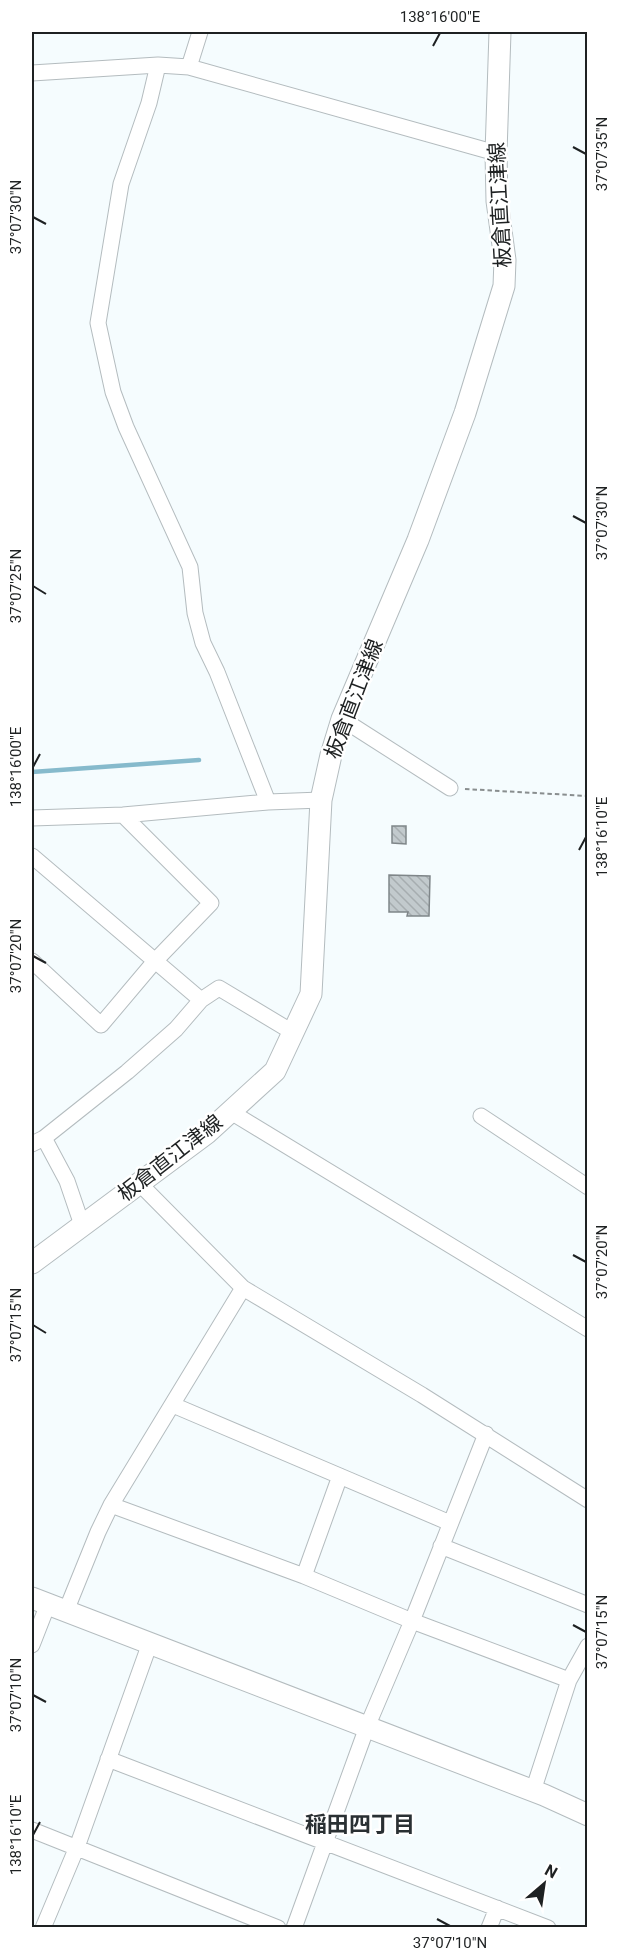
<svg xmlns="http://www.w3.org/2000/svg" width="619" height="1959" font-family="Roboto,'Noto Sans JP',sans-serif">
  <defs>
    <pattern id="building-back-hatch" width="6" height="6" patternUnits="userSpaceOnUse" patternTransform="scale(1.5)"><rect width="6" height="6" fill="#c2cacd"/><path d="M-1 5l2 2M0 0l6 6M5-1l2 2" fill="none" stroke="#a6adb0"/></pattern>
  </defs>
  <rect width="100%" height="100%" fill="#f5fcfe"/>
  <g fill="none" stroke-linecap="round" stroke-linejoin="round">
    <path stroke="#86bacc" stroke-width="4.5" d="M32 772 199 760"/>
  </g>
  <path fill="url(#building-back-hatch)" stroke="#7f8689" stroke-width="1.5" d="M392 826H406V844L392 843Z
    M389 875 430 876 429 916H407L408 912H389Z"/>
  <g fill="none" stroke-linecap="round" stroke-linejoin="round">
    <defs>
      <path id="street" d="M158 65 149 103 121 184 98 323 113 392 126 427 190 567 195 613 203 643 217 672 268 802
        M189 67 200 32
        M32 73 158 65 189 67 496 153
        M342 719 450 788
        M32 818 123 815 268 802 321 800
        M32 856 201 1000
        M32 961 101 1025 155 961 211 903 123 815
        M231 1112 588 1329
        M481 1116 588 1187
        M44 1138 67 1181 82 1225
        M32 1144 44 1138 127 1072 176 1029 201 1000 219 988 294 1033
        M139 1183 243 1288 422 1395 588 1500
        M173 1405 450 1523
        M111 1505 304 1576 412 1621 569 1680
        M441 1546 588 1605
        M304 1576 340 1476
        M66 1611 98 1532 111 1505 243 1288
        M32 1645 48 1604
        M108 1759 548 1928
        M533 1791 569 1680 588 1646
        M32 1830 278 1928
        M43 1928 77 1847 150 1643
        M294 1928 367 1727 412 1621 486 1434
        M489 1928 497 1908"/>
      <path id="secondary" d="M32 1263 207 1133 275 1071 311 994 321 800 331 755 342 719 418 540 465 413 504 286 505 260 497 201 496 153 500 32
        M32 1598 544 1795 588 1815"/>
    </defs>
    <use href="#street" stroke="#b4bcbf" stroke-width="17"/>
    <use href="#secondary" stroke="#b4bcbf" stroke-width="23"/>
    <path stroke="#898e8f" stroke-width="2" stroke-dasharray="4.5 3" stroke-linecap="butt" d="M465 789 588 796"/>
    <use href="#street" stroke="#fff" stroke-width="15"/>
    <use href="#secondary" stroke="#fff" stroke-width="21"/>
  </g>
  <path fill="none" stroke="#1e2122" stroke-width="2" d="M433 46 440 33M573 147 586 154M33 217 46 224M573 516 586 523M33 586 46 594M33 767 40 754M579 850 586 837M33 956 46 963M573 1255 586 1262M33 1325 46 1333M573 1625 586 1632M33 1695 46 1702M33 1835 40 1822M437 1919 450 1926"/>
  <g text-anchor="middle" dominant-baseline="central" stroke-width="5" stroke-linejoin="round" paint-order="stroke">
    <g font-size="21" fill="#1e2122" stroke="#fff">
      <text transform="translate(500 205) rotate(-93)">板倉直江津線</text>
      <text transform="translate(354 699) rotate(-69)">板倉直江津線</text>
      <text transform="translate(170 1158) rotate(-38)">板倉直江津線</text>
    </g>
    <g font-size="22" font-weight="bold" fill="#2a3033" stroke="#fff">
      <text x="360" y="1824">稲田四丁目</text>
    </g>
  </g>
  <rect width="619" height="1959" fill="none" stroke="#ffffff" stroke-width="66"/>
  <g transform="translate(544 1884) rotate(29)" stroke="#ffffff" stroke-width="4.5" paint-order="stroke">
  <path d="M0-4.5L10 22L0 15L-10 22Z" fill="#1e2122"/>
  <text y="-9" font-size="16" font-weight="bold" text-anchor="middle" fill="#1e2122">N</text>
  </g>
  <rect x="33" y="33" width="553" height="1893" fill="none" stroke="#1e2122" stroke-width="2"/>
  <g font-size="15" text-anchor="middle" fill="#1e2122">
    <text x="440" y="22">138°16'00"E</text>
    <text transform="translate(602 154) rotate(-90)" y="5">37°07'35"N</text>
    <text transform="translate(16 217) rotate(-90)" y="5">37°07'30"N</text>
    <text transform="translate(602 523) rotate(-90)" y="5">37°07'30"N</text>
    <text transform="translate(16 586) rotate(-90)" y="5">37°07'25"N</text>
    <text transform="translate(16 767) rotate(-90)" y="5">138°16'00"E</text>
    <text transform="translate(602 837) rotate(-90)" y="5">138°16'10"E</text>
    <text transform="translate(16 956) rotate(-90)" y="5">37°07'20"N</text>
    <text transform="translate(602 1262) rotate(-90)" y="5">37°07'20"N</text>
    <text transform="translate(16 1325) rotate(-90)" y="5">37°07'15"N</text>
    <text transform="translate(602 1632) rotate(-90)" y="5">37°07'15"N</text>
    <text transform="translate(16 1695) rotate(-90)" y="5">37°07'10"N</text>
    <text transform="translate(16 1835) rotate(-90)" y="5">138°16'10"E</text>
    <text x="450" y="1948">37°07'10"N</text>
  </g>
</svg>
